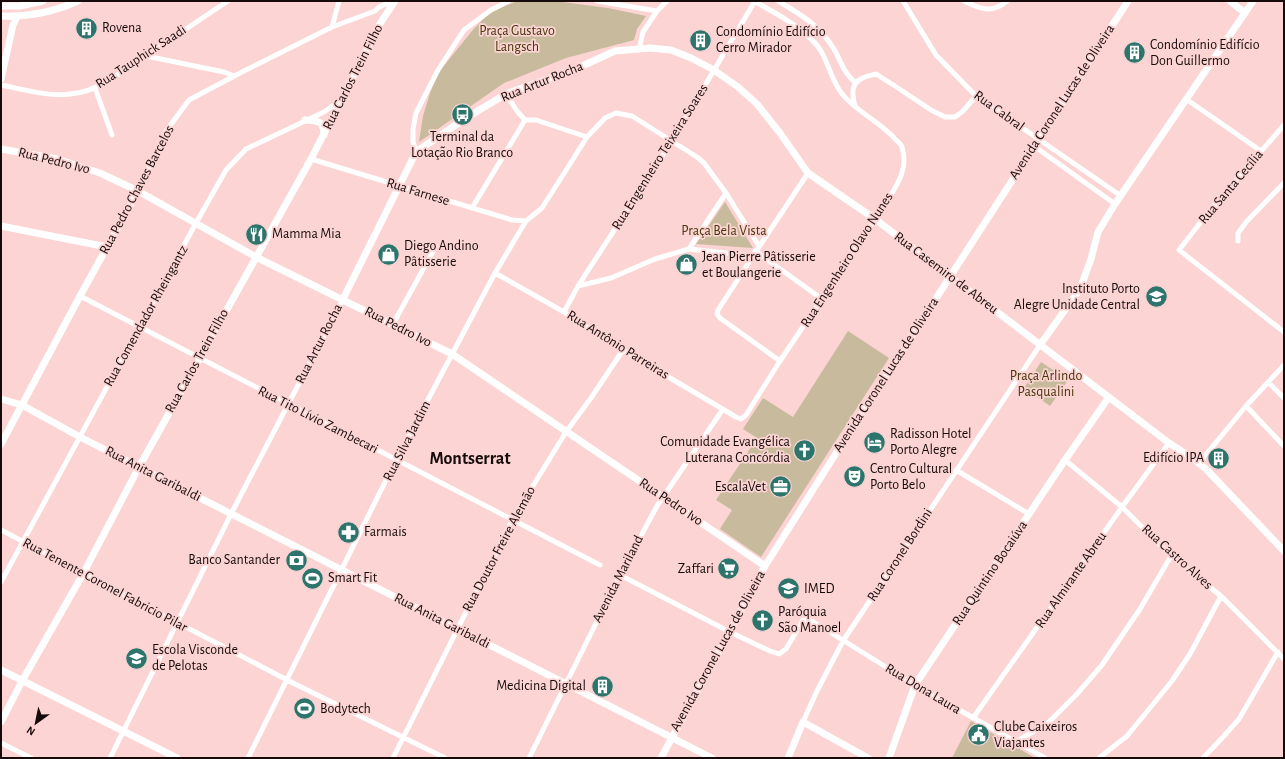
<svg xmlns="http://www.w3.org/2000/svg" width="1285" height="759" font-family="'Alegreya Sans',sans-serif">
  <rect width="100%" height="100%" fill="#fbd4d3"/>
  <path fill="#c8ba9c" d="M518 1H555L608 8 646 16 637 29 634 40 566 58 504 83 419 142 423 116 430 93 438 73 472 31 491 11Z
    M725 202 753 248 696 244Z
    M848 331 889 358 761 557 720 529 732 510 716 500 757 438 743 429 763 398 793 417Z
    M1041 362 1068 380 1050 406 1024 388Z
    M971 721 1035 758H952Z"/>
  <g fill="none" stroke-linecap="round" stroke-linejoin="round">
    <path stroke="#fff" stroke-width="5" d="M597 1 657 11
      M778 1C802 15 819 25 834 49 841 61 844 74 856 83
      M903 1 936 55 976 96 1121 196
      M964 1C980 9 992 14 1007 1
      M332 27 339 1
      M639 50 643 32 657 11 667 1
      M146 56 224 72 234 76
      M1 85C22 89 48 97 70 94 84 93 96 88 108 81L228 1
      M95 88 112 135
      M506 94 517 111 525 120H536L587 137
      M1186 99 1261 151
      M855 106C849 85 855 78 876 74L898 88 931 110 945 117H955L963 111 976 96
      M1284 125 1211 209 1179 250 1284 332
      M1034 146 1115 204
      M416 152 413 142V129L416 113 438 70 464 30 491 10 509 1
      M311 159 512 220 526 221
      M138 191 166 131 189 100 242 72 332 27 375 11C380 5 387 3 394 2
      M472 208 525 120
      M1238 241V233L1247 221 1284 183
      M689 249 726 193
      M755 251 822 299
      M495 273 564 312 623 350 736 417 741 419 746 415 780 361 886 203C897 185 909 169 902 147 901 144 898 142 896 140 881 122 858 113 843 95 829 79 828 54 812 40 795 23 775 13 754 1
      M578 286 611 278 655 259 689 249 753 256
      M80 296 600 565
      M564 312 578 286 672 141 755 1
      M393 324 436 246
      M780 361 720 318 717 314 718 310 753 256 808 173
      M1268 382 1284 398
      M1246 406 1284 446
      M1065 460 1122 507 1171 556 1221 596 1284 659
      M1201 465 1204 457 1246 406 1284 365
      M956 470 1029 514
      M1 530 287 680 445 758
      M620 575 730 632 770 651 779 654 786 649 803 620 812 621 915 685 1045 758
      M1 582 196 223 226 170 246 149 324 112 341 100
      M973 718 1122 507 1169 443
      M803 722 816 693 843 641 1040 345
      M1016 742 1049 722 1076 695 1102 665 1140 609 1171 556
      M1 743 31 758
      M110 758 231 514 343 299
      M248 758 396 460 495 273 526 221 542 208 587 137 605 118 616 113 632 116 697 157 704 163 726 193 759 246
      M393 758 512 520 566 432 591 398 623 350
      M529 758 620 575 657 506 723 409
      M1099 758 1127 736 1172 681 1190 654 1221 596
      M1203 758 1223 737 1239 719 1278 652"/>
    <path stroke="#fff" stroke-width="7" d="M1230 1 1245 13
      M1 6H20L43 1
      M1 16C27 17 54 12 78 1
      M1 79 13 25 17 17
      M305 120C319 121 323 120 324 135
      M1 149 57 159 100 173 138 191 256 257 452 354 765 566
      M1 226 107 247
      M343 299 416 152 466 118 506 94 580 67 615 51 650 48 671 50 691 58 714 70 738 87 757 104 780 133 808 173 875 219 1169 443 1195 460 1206 469 1284 551
      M1040 345 1080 289 1091 259 1098 232 1115 204 1253 1
      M1 399 22 405 80 437 712 758
      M1 444 80 296 138 191
      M1 670 177 758
      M1 722 22 681 83 574 139 467 311 159 381 22 395 1
      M661 758 765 566 833 458 1128 1
      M788 758 803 722 868 758
      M889 758 915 685 1065 460 1109 397"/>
  </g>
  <defs>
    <symbol id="building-disc" viewBox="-11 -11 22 22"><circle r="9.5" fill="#2c746c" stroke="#fbd4d3"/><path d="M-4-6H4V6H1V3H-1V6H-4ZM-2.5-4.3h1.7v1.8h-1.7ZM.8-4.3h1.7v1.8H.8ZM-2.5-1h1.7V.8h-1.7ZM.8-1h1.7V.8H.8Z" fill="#fff"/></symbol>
    <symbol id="bus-disc" viewBox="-11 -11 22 22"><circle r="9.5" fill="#2c746c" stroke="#fbd4d3"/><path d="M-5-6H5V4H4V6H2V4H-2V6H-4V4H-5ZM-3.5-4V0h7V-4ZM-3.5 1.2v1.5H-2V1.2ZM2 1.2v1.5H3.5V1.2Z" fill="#fff"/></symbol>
    <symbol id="restaurant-disc" viewBox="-11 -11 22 22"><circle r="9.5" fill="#2c746c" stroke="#fbd4d3"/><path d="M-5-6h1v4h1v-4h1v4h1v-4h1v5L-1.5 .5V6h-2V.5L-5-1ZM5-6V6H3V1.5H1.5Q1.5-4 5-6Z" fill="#fff"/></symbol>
    <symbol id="shop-disc" viewBox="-11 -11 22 22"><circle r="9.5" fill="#2c746c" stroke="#fbd4d3"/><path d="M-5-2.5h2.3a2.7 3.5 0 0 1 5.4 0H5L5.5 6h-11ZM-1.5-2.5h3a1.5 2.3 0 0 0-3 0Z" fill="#fff"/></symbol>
    <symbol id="university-disc" viewBox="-11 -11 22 22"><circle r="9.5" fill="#2c746c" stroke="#fbd4d3"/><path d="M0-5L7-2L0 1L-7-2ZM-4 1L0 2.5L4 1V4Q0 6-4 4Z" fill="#fff"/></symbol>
    <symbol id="hotel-disc" viewBox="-11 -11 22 22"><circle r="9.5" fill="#2c746c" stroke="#fbd4d3"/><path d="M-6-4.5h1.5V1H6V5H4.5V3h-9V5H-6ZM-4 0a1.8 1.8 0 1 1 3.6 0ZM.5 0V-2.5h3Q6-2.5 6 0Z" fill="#fff"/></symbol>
    <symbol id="church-disc" viewBox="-11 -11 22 22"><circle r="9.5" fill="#2c746c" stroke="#fbd4d3"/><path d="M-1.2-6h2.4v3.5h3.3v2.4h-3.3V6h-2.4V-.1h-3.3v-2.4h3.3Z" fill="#fff"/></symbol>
    <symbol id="theatre-disc" viewBox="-11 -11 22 22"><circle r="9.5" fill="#2c746c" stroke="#fbd4d3"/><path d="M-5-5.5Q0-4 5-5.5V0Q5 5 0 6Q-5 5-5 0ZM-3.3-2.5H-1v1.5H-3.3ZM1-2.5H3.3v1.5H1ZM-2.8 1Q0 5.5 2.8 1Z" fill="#fff"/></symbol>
    <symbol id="office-disc" viewBox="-11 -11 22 22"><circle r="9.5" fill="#2c746c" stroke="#fbd4d3"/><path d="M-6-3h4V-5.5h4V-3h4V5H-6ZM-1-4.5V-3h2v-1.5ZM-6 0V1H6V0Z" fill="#fff"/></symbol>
    <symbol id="pharmacy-disc" viewBox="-11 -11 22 22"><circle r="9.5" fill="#2c746c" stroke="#fbd4d3"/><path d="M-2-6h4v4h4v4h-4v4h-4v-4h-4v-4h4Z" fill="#fff"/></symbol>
    <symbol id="bank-disc" viewBox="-11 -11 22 22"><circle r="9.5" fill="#2c746c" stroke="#fbd4d3"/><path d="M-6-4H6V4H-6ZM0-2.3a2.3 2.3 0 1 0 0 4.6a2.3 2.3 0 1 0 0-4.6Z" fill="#fff"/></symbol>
    <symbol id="supermarket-disc" viewBox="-11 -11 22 22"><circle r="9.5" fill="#2c746c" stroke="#fbd4d3"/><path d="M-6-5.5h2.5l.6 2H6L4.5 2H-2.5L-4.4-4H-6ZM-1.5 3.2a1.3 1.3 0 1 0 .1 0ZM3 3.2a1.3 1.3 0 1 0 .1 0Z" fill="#fff"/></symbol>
    <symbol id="stadium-disc" viewBox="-11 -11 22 22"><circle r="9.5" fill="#2c746c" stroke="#fbd4d3"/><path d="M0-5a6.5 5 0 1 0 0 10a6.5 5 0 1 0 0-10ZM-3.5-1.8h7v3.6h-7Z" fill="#fff"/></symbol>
    <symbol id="school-disc" viewBox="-11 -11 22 22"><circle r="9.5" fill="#2c746c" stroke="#fbd4d3"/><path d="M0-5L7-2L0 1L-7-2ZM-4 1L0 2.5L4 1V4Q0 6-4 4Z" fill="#fff"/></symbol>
    <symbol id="civic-disc" viewBox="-11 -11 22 22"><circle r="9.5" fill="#2c746c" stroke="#fbd4d3"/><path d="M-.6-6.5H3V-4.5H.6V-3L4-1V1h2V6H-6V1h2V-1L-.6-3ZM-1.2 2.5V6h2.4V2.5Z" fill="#fff"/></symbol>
  </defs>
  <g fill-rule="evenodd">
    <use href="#building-disc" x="74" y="16" width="25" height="25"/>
    <use href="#building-disc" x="688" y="28" width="25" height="25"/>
    <use href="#building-disc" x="1122" y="40" width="25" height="25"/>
    <use href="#bus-disc" x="450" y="102" width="25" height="25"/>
    <use href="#restaurant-disc" x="244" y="222" width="25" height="25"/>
    <use href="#shop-disc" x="376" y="242" width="25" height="25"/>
    <use href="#shop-disc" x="674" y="252" width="25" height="25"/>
    <use href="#university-disc" x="1144" y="284" width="25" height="25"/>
    <use href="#hotel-disc" x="862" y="430" width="25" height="25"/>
    <use href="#church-disc" x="792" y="438" width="25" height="25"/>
    <use href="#building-disc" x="1206" y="446" width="25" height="25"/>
    <use href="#theatre-disc" x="842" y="464" width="25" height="25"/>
    <use href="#office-disc" x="768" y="474" width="25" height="25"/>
    <use href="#pharmacy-disc" x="336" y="520" width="25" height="25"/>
    <use href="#bank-disc" x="284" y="548" width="25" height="25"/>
    <use href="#supermarket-disc" x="716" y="556" width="25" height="25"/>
    <use href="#stadium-disc" x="300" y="566" width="25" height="25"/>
    <use href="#university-disc" x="776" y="576" width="25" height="25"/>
    <use href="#church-disc" x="750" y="608" width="25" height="25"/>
    <use href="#school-disc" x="124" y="646" width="25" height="25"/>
    <use href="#building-disc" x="590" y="674" width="25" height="25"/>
    <use href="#stadium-disc" x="292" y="696" width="25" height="25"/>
    <use href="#civic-disc" x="966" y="722" width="25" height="25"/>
  </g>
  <g text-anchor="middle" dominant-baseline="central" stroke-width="3.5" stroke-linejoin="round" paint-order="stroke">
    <g font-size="14" fill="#160a0a" stroke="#fbd4d3" text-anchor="start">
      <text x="102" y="28">Rovena</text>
      <text x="716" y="32">Condomínio Edifício<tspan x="716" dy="16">Cerro Mirador</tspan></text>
      <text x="1150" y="45">Condomínio Edifício<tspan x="1150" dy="16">Don Guillermo</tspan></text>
      <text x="462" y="137" text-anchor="middle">Terminal da<tspan x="462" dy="16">Lotação Rio Branco</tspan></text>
      <text x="272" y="234">Mamma Mia</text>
      <text x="404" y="246">Diego Andino<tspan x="404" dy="16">Pâtisserie</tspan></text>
      <text x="702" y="257">Jean Pierre Pâtisserie<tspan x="702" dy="16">et Boulangerie</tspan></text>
      <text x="1140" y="289" text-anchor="end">Instituto Porto<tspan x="1140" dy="16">Alegre Unidade Central</tspan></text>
      <text x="890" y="434">Radisson Hotel<tspan x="890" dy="16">Porto Alegre</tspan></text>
      <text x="790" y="442" text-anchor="end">Comunidade Evangélica<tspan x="790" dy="16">Luterana Concórdia</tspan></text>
      <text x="1204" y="458" text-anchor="end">Edifício IPA</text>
      <text x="870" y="469">Centro Cultural<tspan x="870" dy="16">Porto Belo</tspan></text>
      <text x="766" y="487" text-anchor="end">EscalaVet</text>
      <text x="364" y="532">Farmais</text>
      <text x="280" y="560" text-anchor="end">Banco Santander</text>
      <text x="714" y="569" text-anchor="end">Zaffari</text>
      <text x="328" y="578">Smart Fit</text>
      <text x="804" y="589">IMED</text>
      <text x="778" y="612">Paróquia<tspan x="778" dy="16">São Manoel</tspan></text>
      <text x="152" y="650">Escola Visconde<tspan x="152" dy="16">de Pelotas</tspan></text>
      <text x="586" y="686" text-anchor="end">Medicina Digital</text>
      <text x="320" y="709">Bodytech</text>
      <text x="994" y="727">Clube Caixeiros<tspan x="994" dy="16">Viajantes</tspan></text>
    </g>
    <g font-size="14" fill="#48370a" stroke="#fbd4d3">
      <text x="517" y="31">Praça Gustavo<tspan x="517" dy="16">Langsch</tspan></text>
      <text x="724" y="231">Praça Bela Vista</text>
      <text x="1046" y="376">Praça Arlindo<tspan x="1046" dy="16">Pasqualini</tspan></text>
    </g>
    <g font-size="14" fill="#160a0a" stroke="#fbd4d3">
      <text transform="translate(141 57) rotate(-33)">Rua Tauphick Saadi</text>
      <text transform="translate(353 77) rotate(-63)">Rua Carlos Trein Filho</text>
      <text transform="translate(542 82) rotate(-22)">Rua Artur Rocha</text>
      <text transform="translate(1062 102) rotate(-57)">Avenida Coronel Lucas de Oliveira</text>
      <text transform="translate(999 111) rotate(36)">Rua Cabral</text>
      <text transform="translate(660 157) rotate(-58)">Rua Engenheiro Teixeira Soares</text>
      <text transform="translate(54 161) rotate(14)">Rua Pedro Ivo</text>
      <text transform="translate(1231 187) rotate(-50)">Rua Santa Cecília</text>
      <text transform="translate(137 190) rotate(-62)">Rua Pedro Chaves Barcelos</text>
      <text transform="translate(418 192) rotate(17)">Rua Farnese</text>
      <text transform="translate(847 260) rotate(-57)">Rua Engenheiro Olavo Nunes</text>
      <text transform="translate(946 273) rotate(37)">Rua Casemiro de Abreu</text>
      <text transform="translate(146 316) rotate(-61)">Rua Comendador Rheingantz</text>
      <text transform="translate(398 327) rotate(27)">Rua Pedro Ivo</text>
      <text transform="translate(319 344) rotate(-63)">Rua Artur Rocha</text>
      <text transform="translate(618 345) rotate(32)">Rua Antônio Parreiras</text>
      <text transform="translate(197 361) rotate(-61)">Rua Carlos Trein Filho</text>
      <text transform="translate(886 375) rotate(-57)">Avenida Coronel Lucas de Oliveira</text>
      <text transform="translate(318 420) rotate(27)">Rua Tito Lívio Zambecari</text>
      <text transform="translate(407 441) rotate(-63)">Rua Silva Jardim</text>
      <text transform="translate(153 474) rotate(27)">Rua Anita Garibaldi</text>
      <text transform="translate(671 502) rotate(34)">Rua Pedro Ivo</text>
      <text transform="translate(499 549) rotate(-62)">Rua Doutor Freire Alemão</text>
      <text transform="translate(900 555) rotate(-57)">Rua Coronel Bordini</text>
      <text transform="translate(1177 557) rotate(42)">Rua Castro Alves</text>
      <text transform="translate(990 573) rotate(-56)">Rua Quintino Bocaiúva</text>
      <text transform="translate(618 579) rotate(-63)">Avenida Mariland</text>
      <text transform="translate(1071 580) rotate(-55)">Rua Almirante Abreu</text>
      <text transform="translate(105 585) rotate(28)">Rua Tenente Coronel Fabricio Pilar</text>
      <text transform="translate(442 621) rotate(27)">Rua Anita Garibaldi</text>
      <text transform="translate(718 651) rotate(-61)">Avenida Coronel Lucas de Oliveira</text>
      <text transform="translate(923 689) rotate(31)">Rua Dona Laura</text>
    </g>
    <g font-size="18" font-weight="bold" fill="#160a0a" stroke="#fbd4d3">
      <text x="470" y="459">Montserrat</text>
    </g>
  </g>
  <rect width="1285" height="759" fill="none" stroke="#160a0a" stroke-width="4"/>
  <g transform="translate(36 723) rotate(213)" stroke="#fbd4d3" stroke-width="3" paint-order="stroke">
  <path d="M0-3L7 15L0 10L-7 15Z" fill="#160a0a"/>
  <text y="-6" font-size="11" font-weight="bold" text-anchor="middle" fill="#160a0a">N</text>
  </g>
</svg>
